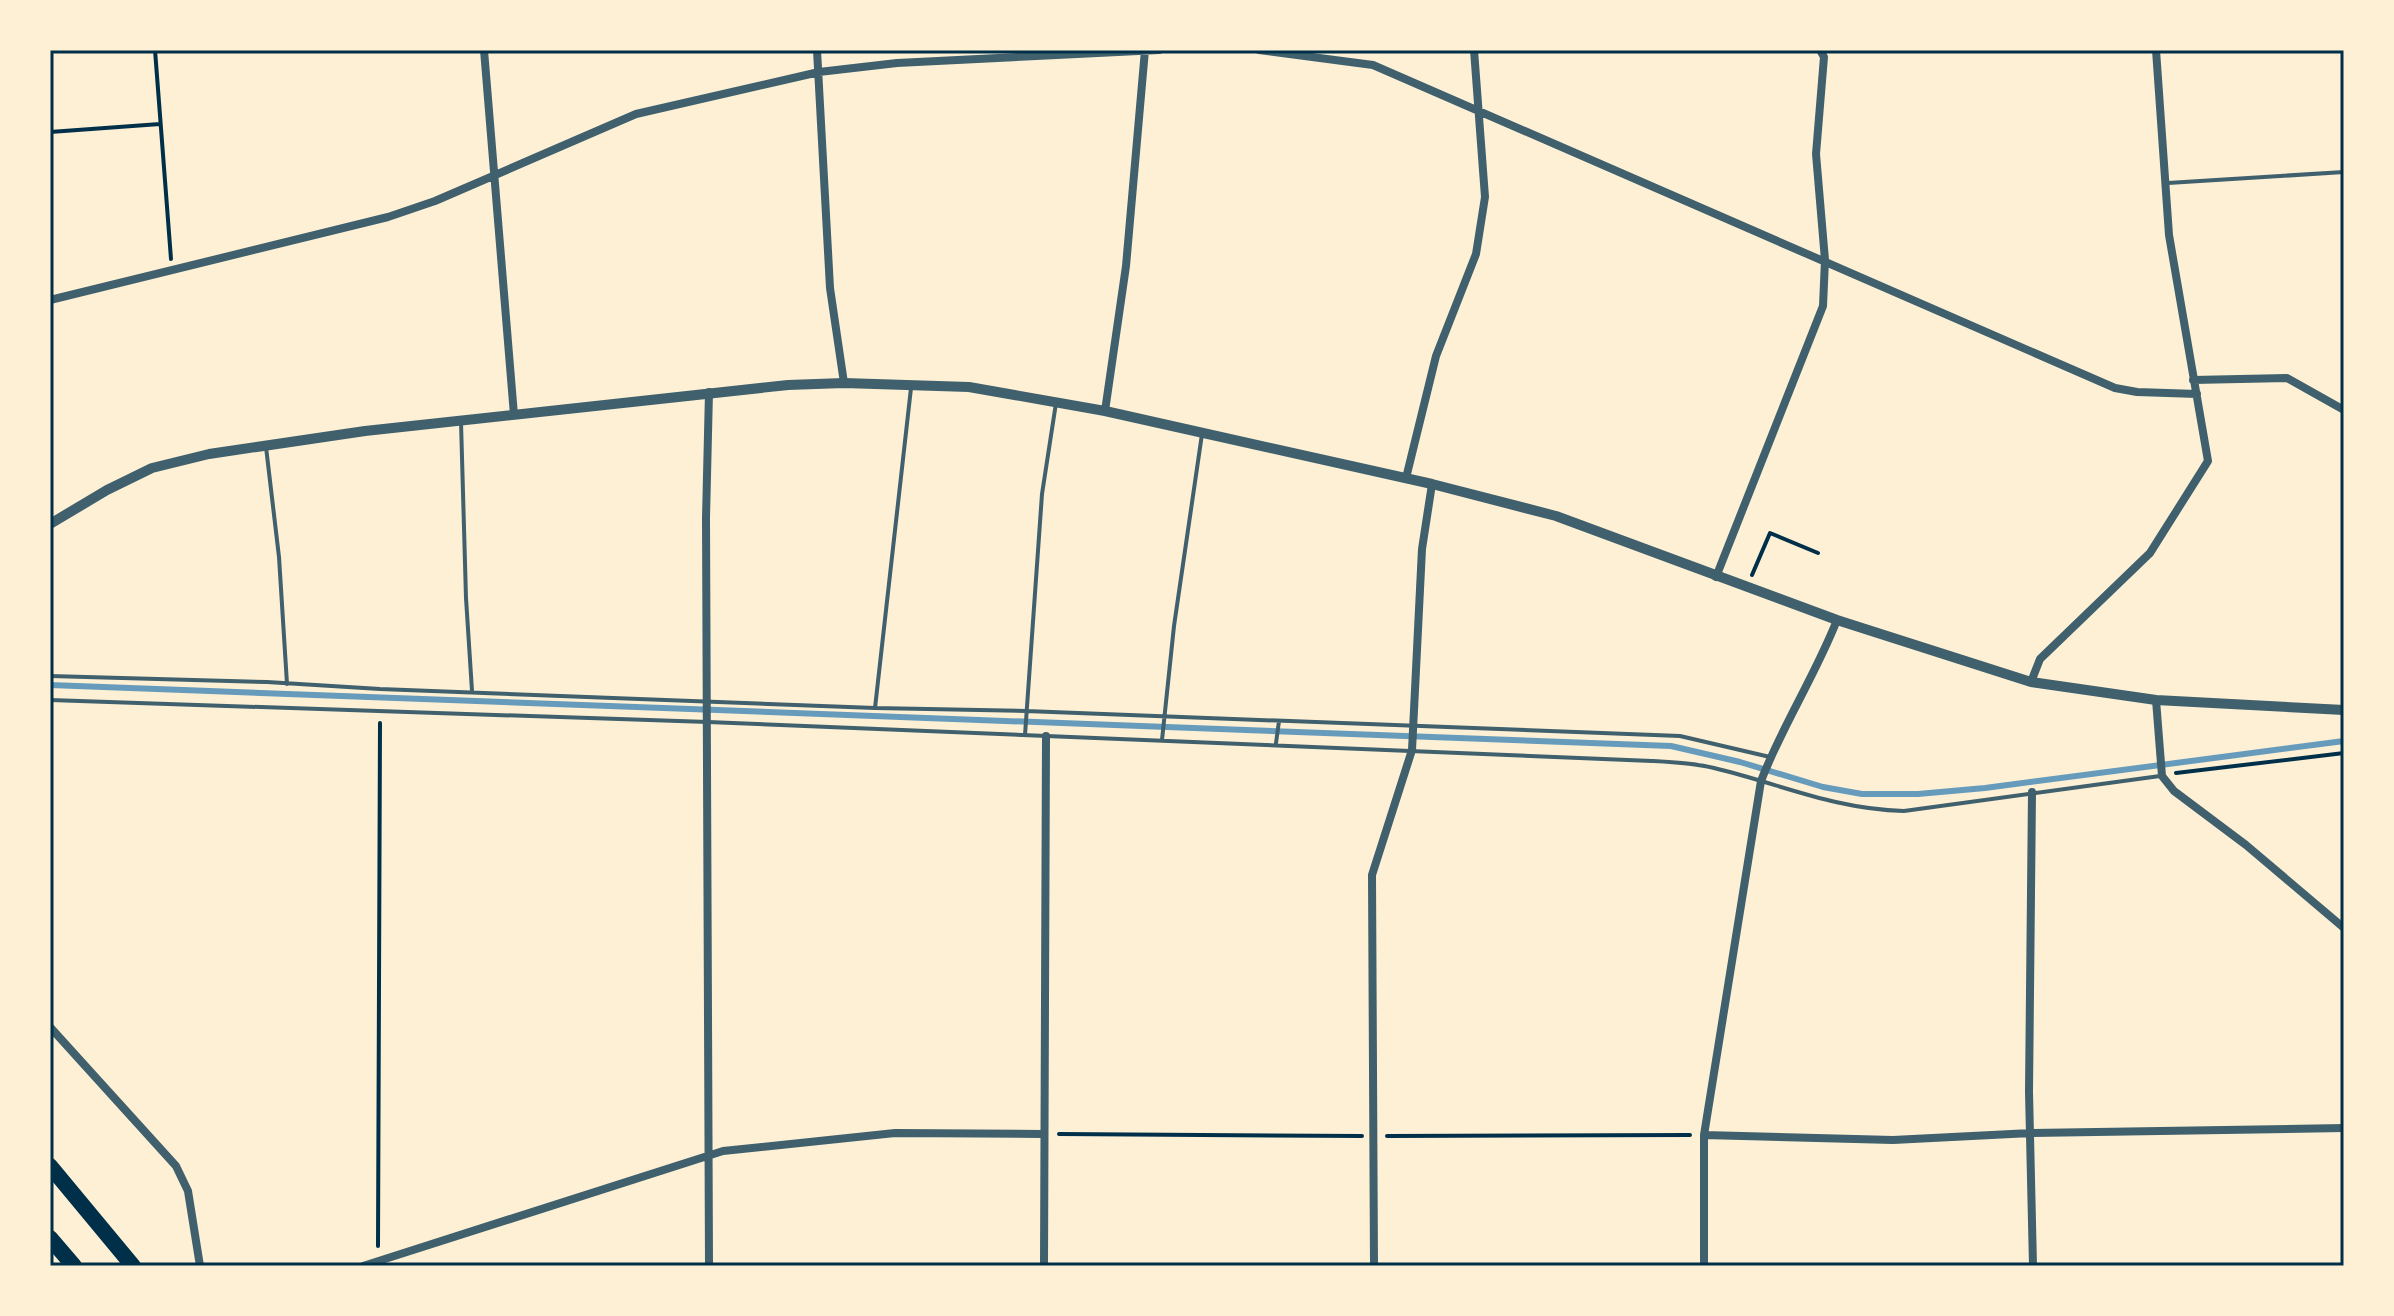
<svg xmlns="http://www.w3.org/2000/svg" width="2394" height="1316" font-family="Merriweather,serif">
  <rect width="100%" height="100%" fill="#fdf0d5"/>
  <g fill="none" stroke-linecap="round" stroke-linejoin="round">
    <path stroke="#669bbc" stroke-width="6" d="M50 685 1671 746 1740 762 1823 787 1862 794H1918L1985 788 2344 741"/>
    <path stroke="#003049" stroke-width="4" d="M155 50 171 259
      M50 132 160 124
      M1752 575 1770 533 1818 553
      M2176 773 2344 753
      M1059 1134 1362 1136
      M1387 1136 1690 1135
      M378 1246 380 723"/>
    <path stroke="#3f606c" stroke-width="4" d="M2168 183 2344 172
      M461 422 466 598 472 691
      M266 447 279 557 287 684
      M50 676 267 682 380 689 875 708 1026 711 1680 736 1770 757
      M50 700 708 722 1652 761C1672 762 1694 763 1714 768 1781 784 1833 809 1904 811L2160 776
      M875 708 911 388
      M1025 735 1042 494 1056 403
      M1162 740 1174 626 1202 434
      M1276 743 1279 721"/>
    <path stroke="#3f606c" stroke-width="8" d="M484 50 514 415
      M817 50 830 288 844 383
      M1259 50 1373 65 2115 388 2137 392 2197 394
      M50 300 388 217 435 201 636 114 819 72 897 63 1159 50
      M2193 380 2287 378 2344 410
      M709 392 706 518 709 1266
      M1105 411 1126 266 1145 50
      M1406 478 1436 356 1476 254 1485 197 1474 50
      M1716 577 1823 306 1825 260 1816 154 1824 57 1820 50
      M2031 682 2040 659 2150 553 2208 461 2169 235 2156 50
      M2156 700 2162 776 2174 791 2246 845 2344 928
      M2032 792 2029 1092 2033 1266
      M50 1027 176 1166 188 1191 200 1266
      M1704 1135 1893 1140 2031 1133 2344 1128
      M363 1266 723 1151 895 1133 1043 1134
      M1044 1266 1046 736
      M1374 1266 1372 875 1412 750 1422 549 1432 484
      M1704 1266V1135L1761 781C1782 726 1815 676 1837 620"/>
    <path stroke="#3f606c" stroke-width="10" d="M50 524 107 490 152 468 209 454 365 431 788 385 844 383 969 387 1105 411 1432 484 1556 516 1837 620 2031 682 2156 700 2344 710"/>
    <path stroke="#003049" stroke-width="16" d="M50 1166 133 1266
      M50 1238 74 1266"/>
  </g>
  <rect width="2394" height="1316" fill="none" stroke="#fdf0d5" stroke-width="104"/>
  <rect x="52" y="52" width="2290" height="1212" fill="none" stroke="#003049" stroke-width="3"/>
</svg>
